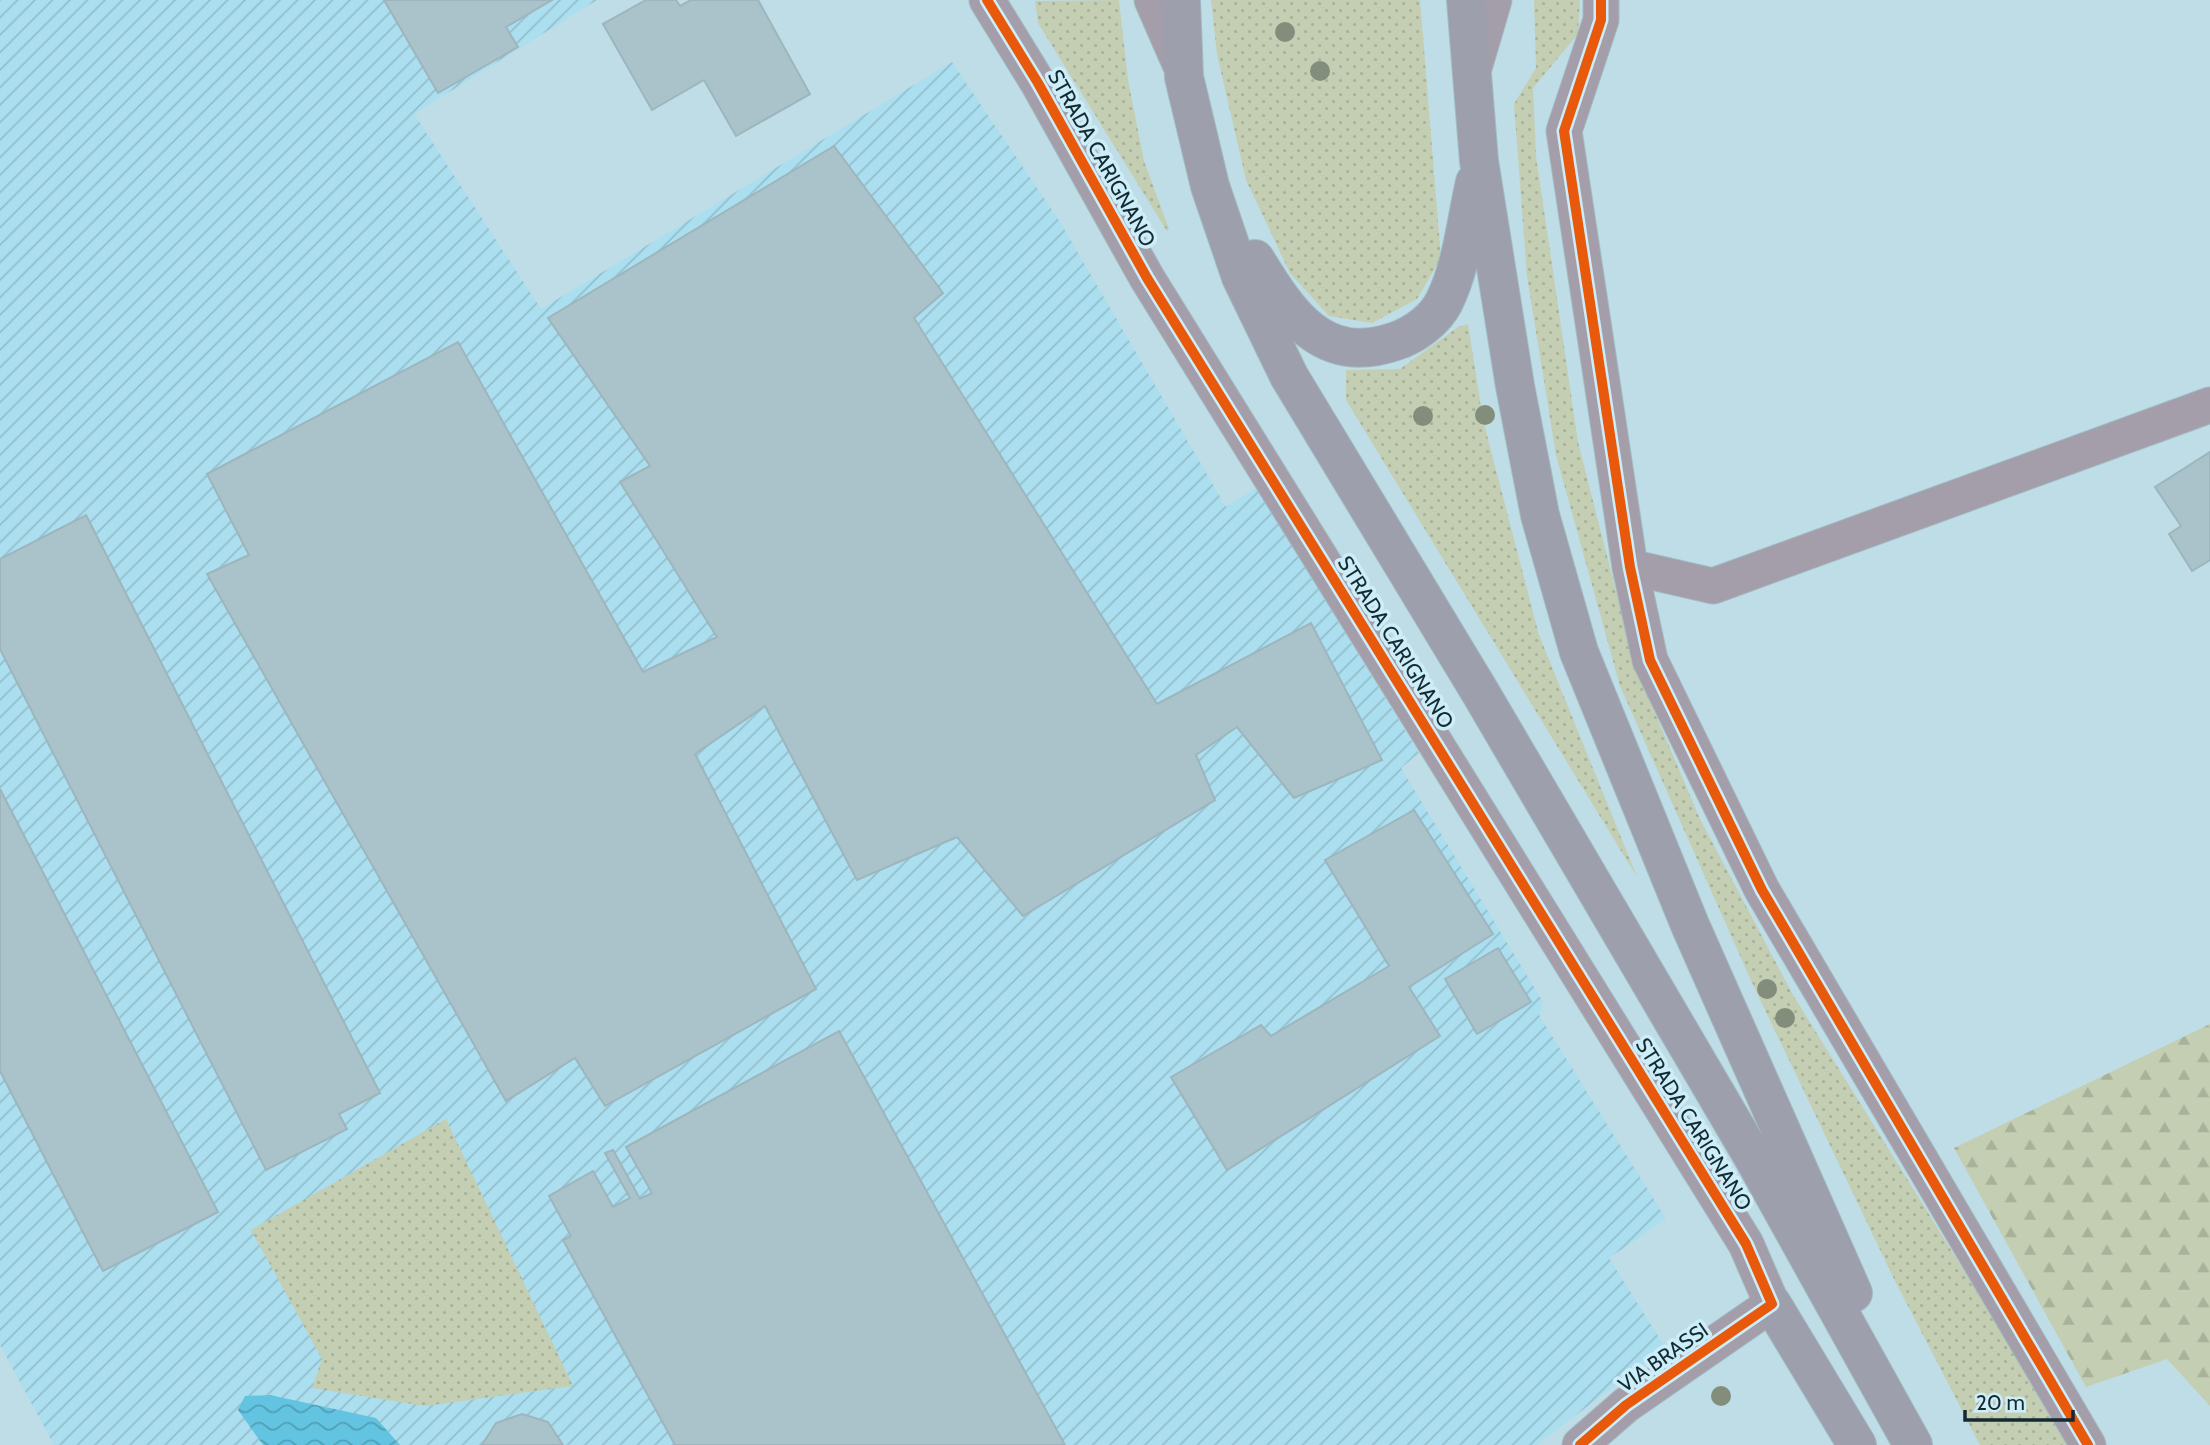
<svg xmlns="http://www.w3.org/2000/svg" width="2210" height="1445" font-family="Cabin,sans-serif">
  <defs>
    <pattern id="industrial-furrows" width="10" height="10" patternUnits="userSpaceOnUse" patternTransform="scale(1.75)"><rect width="10" height="10" fill="#abdeee"/><path d="M-1 1l2-2M0 10L10 0M9 11l2-2" fill="none" stroke="#92bfcd"/></pattern>
    <pattern id="grass-dots" width="8" height="8" patternUnits="userSpaceOnUse" patternTransform="scale(1.75)"><rect width="8" height="8" fill="#c4ceb3"/><path d="M2 2h.1M6 6h.1" fill="none" stroke="#a8b19a" stroke-width="1.8" stroke-linecap="round"/></pattern>
    <pattern id="forest-firs" width="22" height="20" patternUnits="userSpaceOnUse" patternTransform="scale(1.75)"><rect width="22" height="20" fill="#c4ceb3"/><path d="M5 1l3.5 6h-7zM16 11l3.5 6h-7z" fill="#a8b19a"/></pattern>
    <pattern id="water-waves" width="16" height="10" patternUnits="userSpaceOnUse" patternTransform="scale(1.75)"><rect width="16" height="10" fill="#62c4e0"/><path d="M0 5q4-4 8 0t8 0" fill="none" stroke="#509fb6"/></pattern>
  </defs>
  <rect width="100%" height="100%" fill="#bedde6"/>
  <path fill="url(#industrial-furrows)" d="M0 0H597L414 114 541 309 952 62 1060 222 1226 507 1256 488 1419 753 1401 768 1543 1002 1539 1015 1666 1219 1609 1258 1665 1347 1537 1445H54L0 1345Z"/>
  <path fill="url(#grass-dots)" d="M1119 0 1128 80 1144 161 1169 229 1167 231 1038 23 1035 1Z
    M1211 0H1420L1441 258 1417 299 1372 323 1329 316 1290 273 1246 180 1217 54Z
    M1534 0H1580L1578 34 1533 88 1536 156 1578 442 1635 666 1700 819 1793 995 2072 1445H1980L1895 1281 1754 987 1620 686 1556 455 1527 276 1514 104 1536 68Z
    M1468 324 1483 420 1539 635 1637 877 1346 400V370L1400 369 1458 327Z
    M446 1119 573 1386 425 1406 312 1388 322 1359 251 1230Z"/>
  <path fill="url(#forest-firs)" d="M2210 1024V1406L2167 1359 2086 1387 1954 1148Z"/>
  <path fill="url(#water-waves)" d="M270 1395 376 1418 400 1445H263L238 1410 245 1396Z"/>
  <path fill="#aac3ca" stroke="#9db5bd" stroke-width="2" d="M384 0H552L506 27 518 47 438 93Z
    M646 0H676L680 6 691 0H758L810 94 736 136 704 80 652 110 603 24Z
    M834 146 943 293 914 318 1157 704 1311 623 1382 760 1294 798 1237 727 1196 755 1215 800 1023 916 957 837 857 880 765 706 695 754 816 989 605 1106 575 1058 506 1101 207 574 249 555 207 474 458 342 643 672 717 637 620 482 650 466 548 318Z
    M2210 452V560L2192 571 2169 534 2181 526 2155 487Z
    M86 515 380 1093 339 1114 347 1129 266 1170 0 649V559Z
    M0 789 218 1212 103 1271 0 1071Z
    M1414 810 1493 934 1409 987 1440 1036 1227 1170 1171 1077 1261 1025 1271 1036 1389 966 1325 860Z
    M1498 948 1531 1002 1477 1034 1445 979Z
    M839 1031 1065 1445H675L563 1240 571 1236 549 1196 593 1171 613 1207 630 1198 605 1153 613 1150 640 1199 652 1193 626 1147Z
    M522 1414 548 1422 563 1445H482L496 1423Z"/>
  <g fill="none" stroke-linecap="round" stroke-linejoin="round">
    <defs>
      <path id="minor" d="M987 0 1038 83 1147 278 1746 1244 1772 1304 1626 1405 1580 1445
        M1152 0 1180 64
        M1601 0V20L1564 131 1630 567 1650 660 1762 890 2088 1445
        M1474 68 1494 0
        M1630 567 1713 586 2210 405"/>
      <path id="major" d="M1181 0 1184 77 1210 186 1241 277 1289 376 1480 692 1753 1157 1913 1445
        M1466 0 1479 161 1515 386 1540 515 1579 652 1690 925 1853 1293
        M1255 259C1289 314 1322 367 1396 341 1414 335 1435 320 1444 302 1462 266 1466 221 1475 182
        M1772 1304 1857 1445"/>
    </defs>
    <use href="#minor" stroke="#a2bbc2" stroke-width="37"/>
    <use href="#major" stroke="#a2bbc2" stroke-width="40"/>
    <use href="#minor" stroke="#a49eaa" stroke-width="35"/>
    <use href="#major" stroke="#9d9fac" stroke-width="38"/>
    <defs>
      <path id="cycleway" d="M987 0 1038 83 1147 278 1746 1244 1772 1304 1626 1405 1580 1445
        M1601 0V20L1564 131 1630 567 1650 660 1762 890 2088 1445"/>
    </defs>
    <use href="#cycleway" stroke="#cdeef9" stroke-width="15"/>
    <use href="#cycleway" stroke="#e8590c" stroke-width="10"/>
  </g>
  <g fill="#838d7b">
    <circle cx="1285" cy="32" r="10"/>
    <circle cx="1320" cy="71" r="10"/>
    <circle cx="1485" cy="415" r="10"/>
    <circle cx="1423" cy="416" r="10"/>
    <circle cx="1767" cy="989" r="10"/>
    <circle cx="1785" cy="1018" r="10"/>
    <circle cx="1721" cy="1396" r="10"/>
  </g>
  <g text-anchor="middle" dominant-baseline="central" stroke-width="7" stroke-linejoin="round" paint-order="stroke">
    <g font-size="21" fill="#132a31" stroke="#cdeef9">
      <text transform="translate(1102 158) rotate(61)">STRADA CARIGNANO</text>
      <text transform="translate(1396 642) rotate(58)">STRADA CARIGNANO</text>
      <text transform="translate(1694 1124) rotate(58)">STRADA CARIGNANO</text>
      <text transform="translate(1663 1357) rotate(-35)">VIA BRASSI</text>
    </g>
  </g>
  <path d="M1965 1410v10h108v-10" fill="none" stroke="#132a31" stroke-width="3.5"/>
  <text x="1976" y="1410" font-size="21" fill="#132a31" stroke="#cdeef9" stroke-width="5" paint-order="stroke">20 m</text>
</svg>
